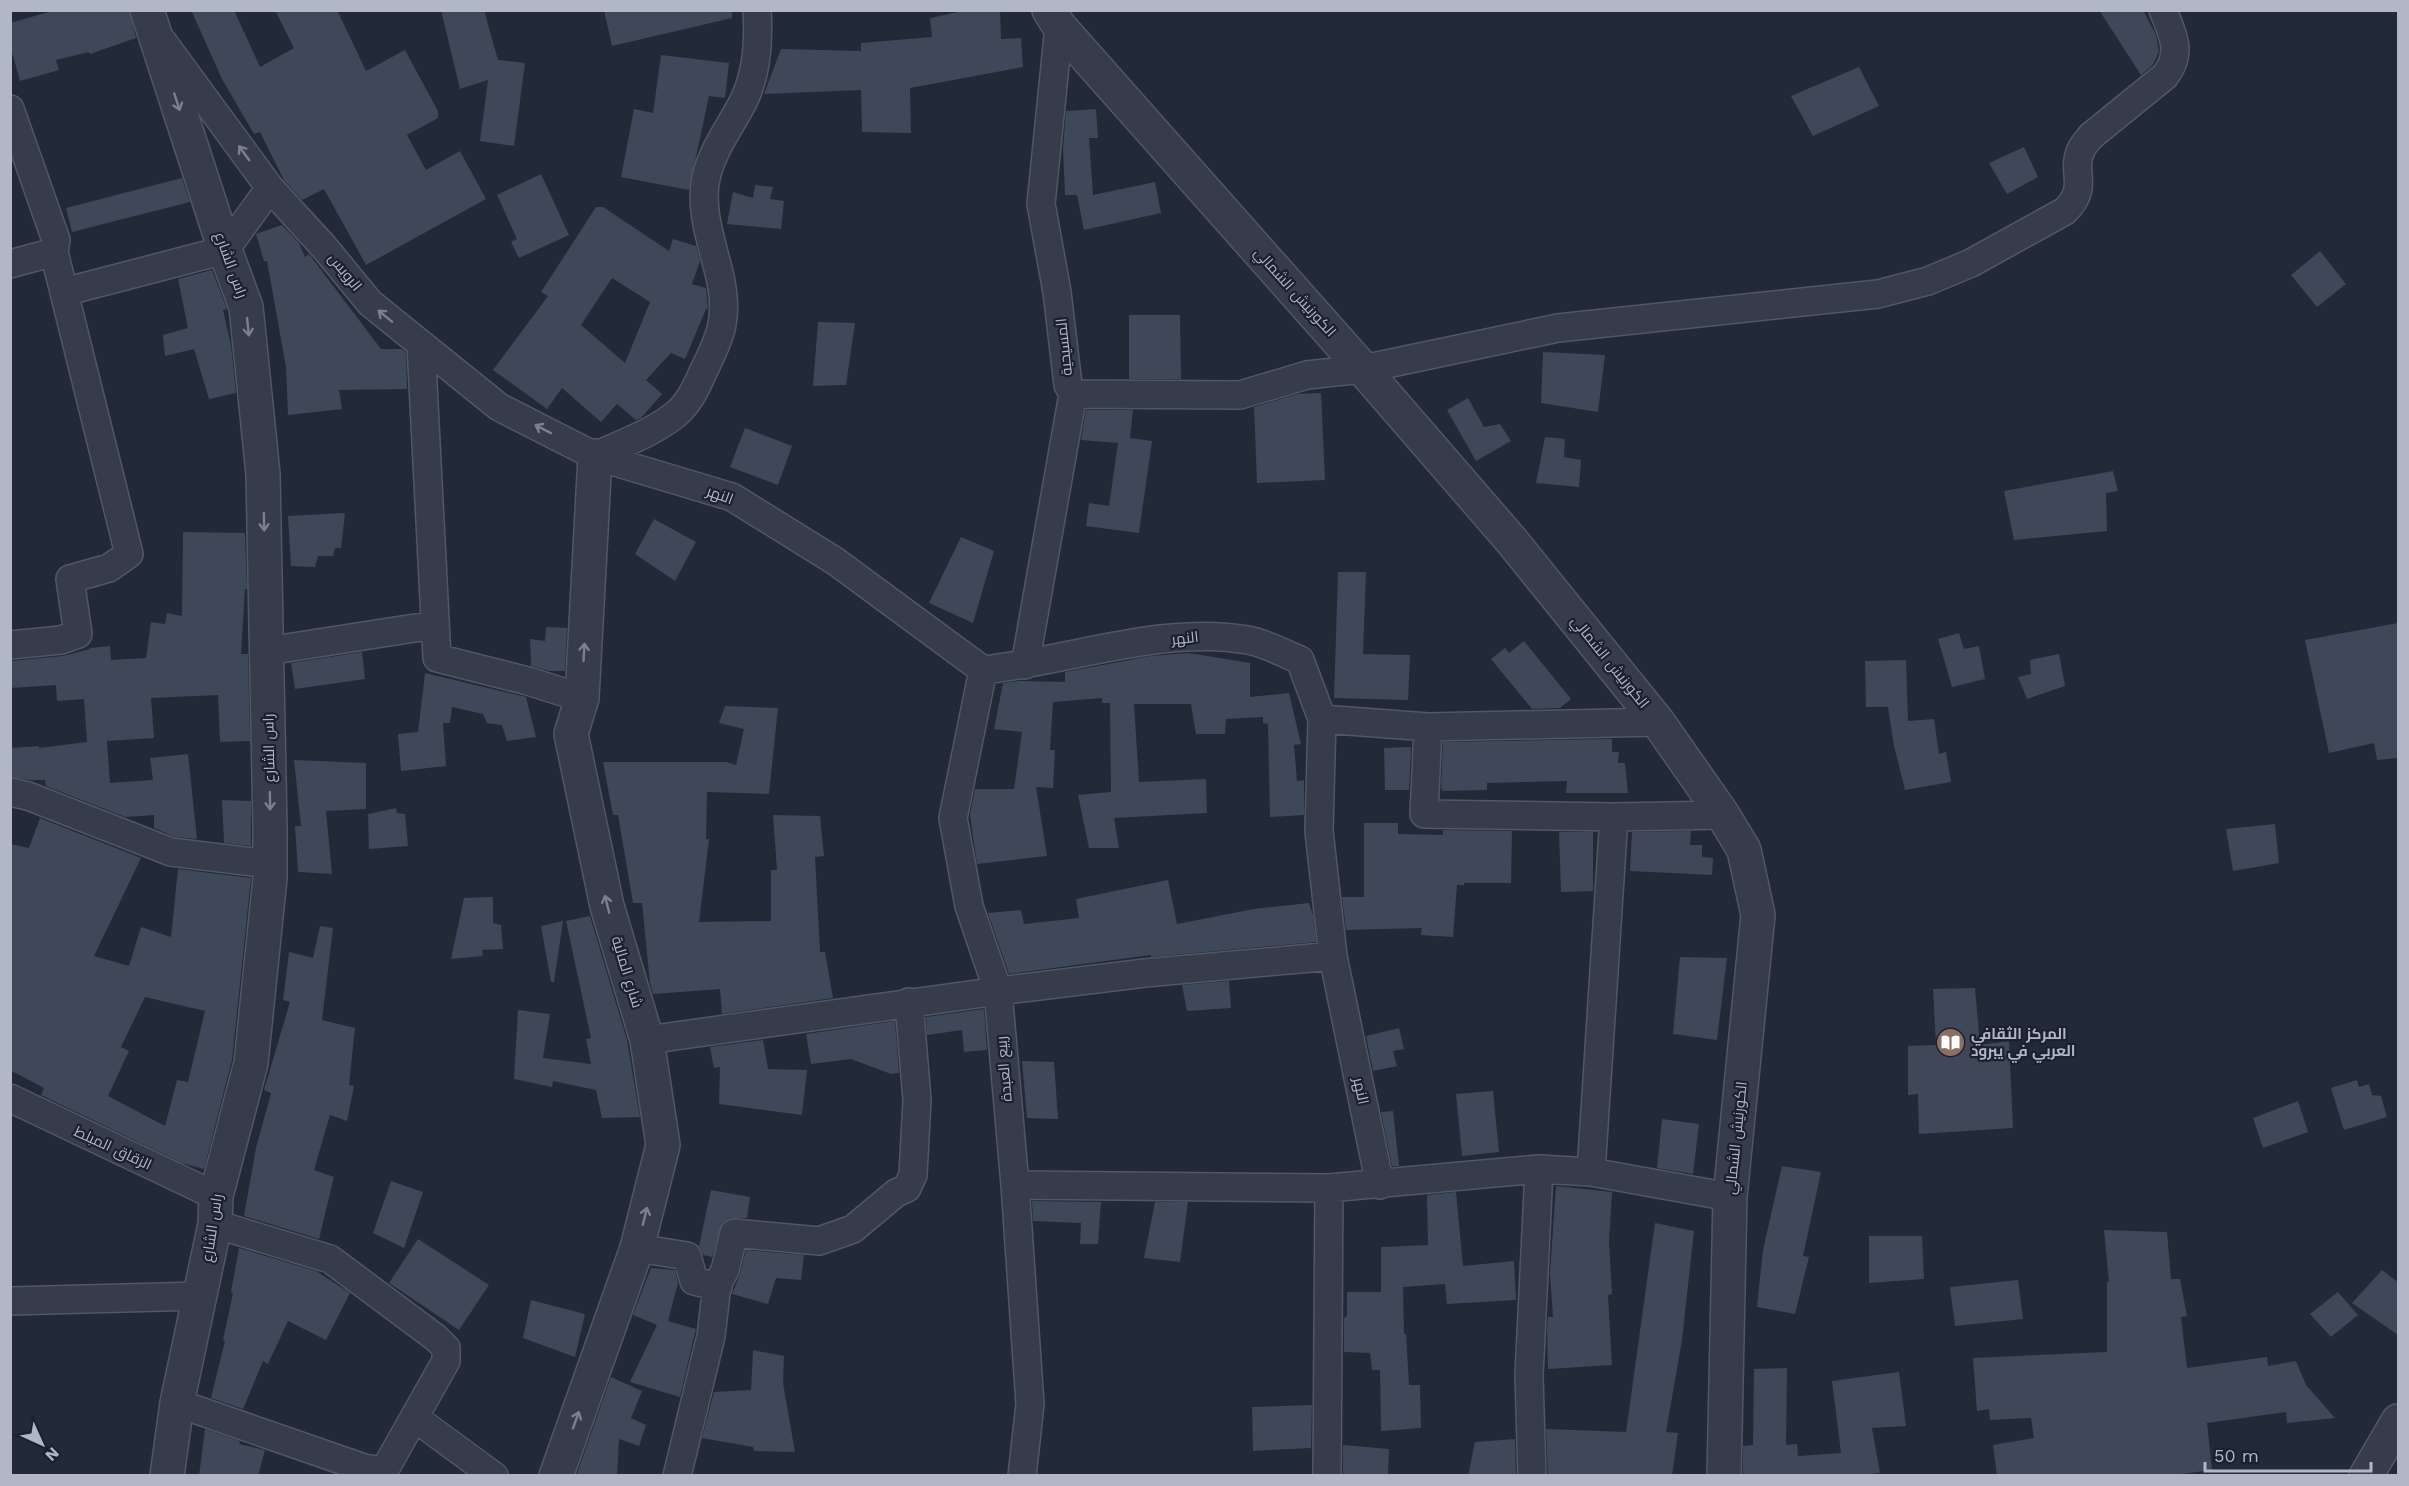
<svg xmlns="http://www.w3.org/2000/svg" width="2409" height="1486" font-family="'Work Sans',Cairo,sans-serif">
  <rect width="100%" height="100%" fill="#222a38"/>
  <path fill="#3e4858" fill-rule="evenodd" d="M56 10H129L136 38 90 54 89 52 56 60 59 70 20 81 10 45V23Z
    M191 10H234L260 67 294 48 275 10H337L366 71 405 50 438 111V118L407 135 426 170 460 151 486 199 366 265 324 189 302 200 284 180 260 132 254 134 222 79Z
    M441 10H484L498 60 525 63 514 146 480 141 488 80 460 89Z
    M604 10H732V18L612 46Z
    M968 10H1000L1001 39 1021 38 1023 67 910 88 911 133 862 132 861 90 764 94 781 49 861 51V43L932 37 930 18Z
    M2099 10H2143L2156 35 2159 51 2153 65 2141 75Z
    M661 55 729 63 725 98 709 96 689 190 621 177 634 109 653 113Z
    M1859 67 1879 106 1813 136 1791 96Z
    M1096 109 1098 138H1089L1093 195 1155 182 1161 213 1084 230 1077 195H1065L1063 148 1066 111Z
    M2024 147 2038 177 2007 194 1989 163Z
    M541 174 569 235 519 258 511 242 517 239 497 195Z
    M182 178 190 202 72 232 66 208Z
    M755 185 773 187 770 199 784 201 781 229 727 224 733 192 753 198Z
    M596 207H603L669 251 673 239 696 246 700 261 692 284 706 288 708 309H706L685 359 671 353 646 380 662 394 641 418 636 420 617 404 601 422 562 388 547 409 493 370 548 296 541 292ZM612 278 650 302 625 363 581 325Z
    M282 225 299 243 305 257 309 254 381 349H401L406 352 407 389 339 390 342 409 288 415 286 367 267 261H264L256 234Z
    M2320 251 2346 284 2317 307 2291 275Z
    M212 270 227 309 223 310 231 345 236 393 209 399 194 349 165 356 163 335 188 328 178 279Z
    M1129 315H1180L1181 379H1129Z
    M818 322 855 323 846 385 813 386Z
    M1543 352 1605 355 1598 412 1541 403Z
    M1321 393 1325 480 1257 483 1254 407 1298 394Z
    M1468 398 1484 427 1500 424 1511 441 1476 461 1447 410Z
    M1086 410H1133L1130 438 1152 441 1139 533 1086 526 1089 503 1109 506 1118 443 1081 440Z
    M745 428 792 446 778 485 730 467Z
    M1545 437 1565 439 1564 457 1581 460 1579 487 1536 483Z
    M2113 471 2118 491 2106 493 2107 531 2014 540 2004 491Z
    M345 513 341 548H335L333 556H318L315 567 291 566 288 516Z
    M654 519 696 542 675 581 635 554Z
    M183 532 245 533 247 589H245L241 654H248L250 741 220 742 218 695 151 698 154 738 107 741 110 783 153 780 150 758 188 754 197 839 175 837 154 828V815L125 817 46 786 45 780H30L10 777V748L39 746V748L87 742 84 699 57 701 56 685 10 688V661L63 656 90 649V648L110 646 111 660 146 658 151 622 165 624 167 613 182 616Z
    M961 537 994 551 973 623 929 603Z
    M1338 572H1366L1363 654 1410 655 1408 700 1334 698Z
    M2398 623V758L2377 760 2374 743 2329 753 2305 640Z
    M546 627 567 628 565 671H549L531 666 530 639 545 641Z
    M1959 633 1964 649 1979 646 1985 679 1952 687 1938 639Z
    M1524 641 1571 699 1560 708 1532 709 1491 659 1505 648 1509 653Z
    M362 652 365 679 295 689 291 663Z
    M1189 653 1250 663V697L1289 693 1301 744 1294 745 1297 781 1304 780V815L1270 817 1268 724 1263 723V717L1226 719 1225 734H1196L1191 704H1134L1139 782 1206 779 1207 813 1114 818 1119 848H1089L1078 795 1111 792 1110 703H1102V698L1053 702 1050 750H1055L1053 788 1036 787 1047 856 977 864 970 815 975 789H1014L1022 732 994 729 1003 683 1019 681 1065 682V672L1151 656Z
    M2059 654 2065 686 2027 699 2018 677 2031 674 2030 660Z
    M1906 660 1908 721 1934 719 1939 754 1946 752 1951 782 1905 790 1894 746 1888 707H1866L1865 661Z
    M425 673 526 697 536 737 507 741 502 725 487 723 483 714 452 707 450 723H443L446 766 401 771 398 734 418 732Z
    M725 706 778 708 769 794 707 792 706 839H709L699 922 771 921V870H777L773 815 820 816 824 856 815 857 820 952H825L833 998 722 1014 720 989 653 994 650 983 642 903H633L618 815H613L603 762H726L736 765 744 729 719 723Z
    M1612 739V752H1619L1618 763H1625L1628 793H1566L1567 781 1487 783V790L1443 791 1441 789 1443 742Z
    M1411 747 1409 790H1385L1384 748Z
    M294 760 366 763V809L326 811 332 874 298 872 295 826H301Z
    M222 800 251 801V846L224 843Z
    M396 808 397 813 405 814 408 846 369 849 368 814Z
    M40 818 141 858 94 956 129 966 141 927 171 937 178 869 251 878 232 1060 204 1169 182 1163 41 1095 44 1088 10 1070V844L29 848ZM145 997 205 1011 188 1082 177 1080 165 1126 108 1096 129 1051 121 1047Z
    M1364 823H1398V834L1443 835V830L1512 831 1511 883H1464V885H1457L1453 937 1421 935 1422 928 1346 930 1342 897H1364Z
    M2275 824 2279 863 2233 871 2226 829Z
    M1691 831 1690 845H1702V857L1713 858 1712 875 1630 871 1632 832Z
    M1559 832H1593V891L1561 892Z
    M1168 880 1177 924 1254 909 1309 903 1313 915 1316 942 1151 957V955L1009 974 988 913 1021 910 1024 924 1079 918 1076 899Z
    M493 897V923L501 925 503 949 482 950 483 956 451 959 464 898Z
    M590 916 627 1040 640 1117 602 1118 596 1090 553 1081 552 1087 514 1079 518 1010 550 1014 543 1058 591 1064 586 1039 591 1038 566 921Z
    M563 921 554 982H551L541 926Z
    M320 926 333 928 322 1020 355 1028 349 1085 354 1086 347 1121 330 1115 314 1170 334 1177 319 1239 244 1216 256 1148 271 1093 264 1090 290 1002 283 1000 289 952 313 958Z
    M1680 957 1727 958 1717 1040 1673 1034Z
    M1229 981 1231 1008 1187 1011 1182 985Z
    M1975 988 1980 1045 2009 1041 2013 1128 1919 1134 1918 1094 1908 1095V1046L1936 1045 1933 989Z
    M984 1009 987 1050 964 1052 962 1030 927 1035 926 1017Z
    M895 1021 899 1073 891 1074 851 1059 811 1064 806 1034Z
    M1399 1028 1404 1049 1393 1051 1397 1066 1373 1071 1366 1036Z
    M763 1040 768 1069 807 1070 802 1115 719 1104 720 1067 714 1068 710 1047Z
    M1022 1061 1054 1062 1058 1119 1027 1118Z
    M2357 1080 2359 1087 2369 1084 2372 1095 2381 1096 2387 1117 2344 1130 2331 1088Z
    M1493 1091 1499 1152 1462 1156 1456 1094Z
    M2298 1101 2308 1132 2263 1148 2253 1118Z
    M1393 1111 1399 1166H1392L1381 1112Z
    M1662 1119 1699 1124 1693 1174 1657 1168Z
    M1782 1166 1821 1172 1803 1256 1809 1257 1795 1314 1757 1307 1763 1250Z
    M391 1181 423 1192 404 1248 373 1233Z
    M1556 1186 1612 1192 1609 1241 1612 1294 1608 1295 1612 1365 1548 1369 1547 1329 1548 1317H1553L1550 1273Z
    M711 1190 750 1197 747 1218H729L722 1223 712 1257 703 1255 699 1246Z
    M1456 1192 1463 1266 1514 1261 1516 1300 1447 1304 1445 1284 1403 1287 1404 1334H1406L1409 1385H1420L1421 1428 1381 1431 1380 1370H1372L1370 1353 1344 1352V1318L1347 1316V1292H1381V1247L1428 1245 1427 1195Z
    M1032 1201 1101 1202 1098 1244H1080L1081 1223 1033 1221Z
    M1155 1202H1188L1180 1262 1144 1258Z
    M1655 1223 1694 1231 1682 1340 1666 1432 1678 1433 1672 1476H1548L1546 1429 1626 1432Z
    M2104 1230 2167 1232 2171 1279H2180L2187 1316 2181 1317 2187 1368 2267 1357 2268 1366 2296 1361 2306 1385 2335 1418 2287 1423 2286 1412 2207 1423 2212 1470 2166 1476H1997L1993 1445 2034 1438 2031 1418 1990 1420 1989 1409 1977 1411 1973 1358 2107 1352V1282H2109Z
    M1869 1236H1922L1924 1279 1869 1283Z
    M418 1239 489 1285 459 1330 389 1283Z
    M239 1248 316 1271 350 1293 326 1340 288 1321 268 1364 263 1361 243 1409 211 1398 225 1341 223 1340 233 1293 231 1292Z
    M746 1250 804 1255 801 1280 776 1278 768 1304 732 1294 740 1274Z
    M651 1268 675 1270 678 1283 668 1321 696 1329 680 1397 630 1382 657 1325 633 1315Z
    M2382 1270 2398 1282V1335L2352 1303Z
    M2018 1280 2023 1319 1955 1326 1950 1287Z
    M2338 1292 2358 1315 2331 1337 2310 1314Z
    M531 1300 585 1314 575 1357 523 1338Z
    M753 1350 784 1356 783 1383 795 1452 754 1451 753 1447 702 1438 714 1392 751 1390Z
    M1787 1368 1786 1445 1797 1444 1798 1456 1841 1453 1832 1381 1899 1372 1906 1426 1872 1428 1880 1473 1855 1476H1743V1446L1753 1445 1754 1369Z
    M611 1377 642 1391 631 1418 646 1425 639 1446 619 1439 617 1476H576Z
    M1312 1405 1311 1448 1253 1451 1252 1407Z
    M205 1429 240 1441 239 1444 265 1450 258 1476H199Z
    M1515 1439 1516 1476H1468L1475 1442Z
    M1343 1445 1389 1449 1388 1476H1343Z"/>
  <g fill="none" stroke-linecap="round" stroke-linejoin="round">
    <defs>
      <path id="minor" d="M163 42 270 188 324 247 370 303 499 407 595 456 732 497 835 561 983 670C1069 661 1162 625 1248 640 1265 643 1283 653 1300 660L1322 719 1319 831 1333 956 1380 1185
        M10 109 56 240 54 252 129 554 109 568 70 579 78 634 61 640 10 645
        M10 264 54 252
        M64 292 225 250 270 188
        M421 345 437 658 528 681 582 698
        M1073 394 1240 395 1307 375 1363 369 1558 328 1878 294 1928 281 1971 263 2065 211C2091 185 2069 172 2082 148 2084 144 2088 140 2091 136L2165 76C2183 53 2173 35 2163 10
        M595 456C621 444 653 433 676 414 689 403 696 388 703 372 721 336 729 318 720 277 713 246 699 210 706 178 712 150 731 126 744 100 757 73 759 40 757 10
        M267 651 434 625
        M1025 665 1073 394 1068 385 1057 292 1041 204 1059 26
        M983 670 953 818 969 906 998 991 1015 1185 1030 1404 1022 1476
        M1322 719 1428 727 1658 722
        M1428 727 1424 814 1614 817 1723 815
        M10 792 28 796 171 852 270 864
        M647 1040 998 991 1145 973 1333 956
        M10 1098 216 1196
        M1591 1172 1614 817
        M1015 1185 1329 1188 1539 1169 1591 1172 1730 1197
        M637 1248 687 1256 694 1281 718 1287
        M10 1301 200 1296
        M177 1403 364 1468 384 1471 446 1361V1348L436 1338 330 1259 215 1224
        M415 1418 494 1476
        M677 1476 711 1336 717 1285 725 1270 734 1233 819 1241 853 1229 896 1193 907 1188 913 1175 917 1100 909 1002
        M1327 1476 1329 1188
        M1532 1476 1529 1376 1539 1169"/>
      <path id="tertiary" d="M147 10 225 250 246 307 263 474 270 828V878L251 1063 216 1196 215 1224 177 1403 167 1476
        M1049 10 1059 26 1363 369 1511 540 1658 722 1723 815 1744 850 1758 915 1730 1197 1724 1476
        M556 1476 637 1248 663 1145 647 1040 607 906 571 734 582 698 595 456
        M2366 1476 2398 1421"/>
    </defs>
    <use href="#minor" stroke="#515764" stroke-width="30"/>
    <use href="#tertiary" stroke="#515764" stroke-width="36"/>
    <use href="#minor" stroke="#363c49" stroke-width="27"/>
    <use href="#tertiary" stroke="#363c49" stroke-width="33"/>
  </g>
  <defs><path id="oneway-shaft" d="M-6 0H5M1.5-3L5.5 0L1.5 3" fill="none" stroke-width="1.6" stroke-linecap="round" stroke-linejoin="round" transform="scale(1.5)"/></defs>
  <g stroke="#7a808d">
    <use href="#oneway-shaft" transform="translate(177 102) rotate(72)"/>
    <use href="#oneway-shaft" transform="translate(244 153) rotate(-126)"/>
    <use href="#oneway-shaft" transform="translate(385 316) rotate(-141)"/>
    <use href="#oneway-shaft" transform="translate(248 327) rotate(84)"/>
    <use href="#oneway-shaft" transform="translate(543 429) rotate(-153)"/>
    <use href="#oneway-shaft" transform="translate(264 522) rotate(89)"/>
    <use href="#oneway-shaft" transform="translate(584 652) rotate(-87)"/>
    <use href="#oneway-shaft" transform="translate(270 801) rotate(89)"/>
    <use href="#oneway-shaft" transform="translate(607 904) rotate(-104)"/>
    <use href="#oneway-shaft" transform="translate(645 1216) rotate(-76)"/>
    <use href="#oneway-shaft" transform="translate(576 1420) rotate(-70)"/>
  </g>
  <defs>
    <symbol id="library-disc" viewBox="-11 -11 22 22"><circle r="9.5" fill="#8d6e63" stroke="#1b212e"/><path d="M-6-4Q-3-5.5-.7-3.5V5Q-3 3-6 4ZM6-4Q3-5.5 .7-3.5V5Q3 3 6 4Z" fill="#fff"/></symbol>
  </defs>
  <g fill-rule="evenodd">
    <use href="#library-disc" x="1934" y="1026" width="33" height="33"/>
  </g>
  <g text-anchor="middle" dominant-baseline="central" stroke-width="4.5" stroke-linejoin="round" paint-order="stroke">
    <g font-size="15" fill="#b1b7c5" stroke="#1b212e">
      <text transform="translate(231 265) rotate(70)">راس الشارع</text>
      <text transform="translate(345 272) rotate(51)">الرويس</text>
      <text transform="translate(1295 292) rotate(48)">الكورنيش الشمالي</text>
      <text transform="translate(1064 347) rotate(-96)">المسيحية</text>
      <text transform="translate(720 495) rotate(20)">النهر</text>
      <text transform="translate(1185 638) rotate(-6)">النهر</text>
      <text transform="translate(1610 662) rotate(51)">الكورنيش الشمالي</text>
      <text transform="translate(269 748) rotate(-91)">راس الشارع</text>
      <text transform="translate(627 972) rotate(73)">شارع المالية</text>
      <text transform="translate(1004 1069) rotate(-95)">ربيع العبدة</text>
      <text transform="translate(1361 1091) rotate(78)">النهر</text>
      <text transform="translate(1736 1138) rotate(-84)">الكورنيش الشمالي</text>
      <text transform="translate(113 1148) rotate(25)">الزقاق المبلط</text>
      <text transform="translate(212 1228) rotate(-81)">راس الشارع</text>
    </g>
    <g font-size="15" font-weight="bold" fill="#b1b7c5" stroke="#1b212e" text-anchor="start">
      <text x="1971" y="1034">المركز الثقافي<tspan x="1971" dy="17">العربي في يبرود</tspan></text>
    </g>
  </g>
  <rect width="2409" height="1486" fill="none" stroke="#b1b7c5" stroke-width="24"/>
  <g transform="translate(42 1444) rotate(135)" stroke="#1b212e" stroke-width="4.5" paint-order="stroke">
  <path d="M0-4.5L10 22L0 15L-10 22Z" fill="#b1b7c5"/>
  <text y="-9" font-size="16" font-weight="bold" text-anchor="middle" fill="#b1b7c5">N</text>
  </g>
  <path d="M2205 1462v9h166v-9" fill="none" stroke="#b1b7c5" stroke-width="3"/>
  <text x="2214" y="1462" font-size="18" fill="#b1b7c5" stroke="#1b212e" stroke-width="4.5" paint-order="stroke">50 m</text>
</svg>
